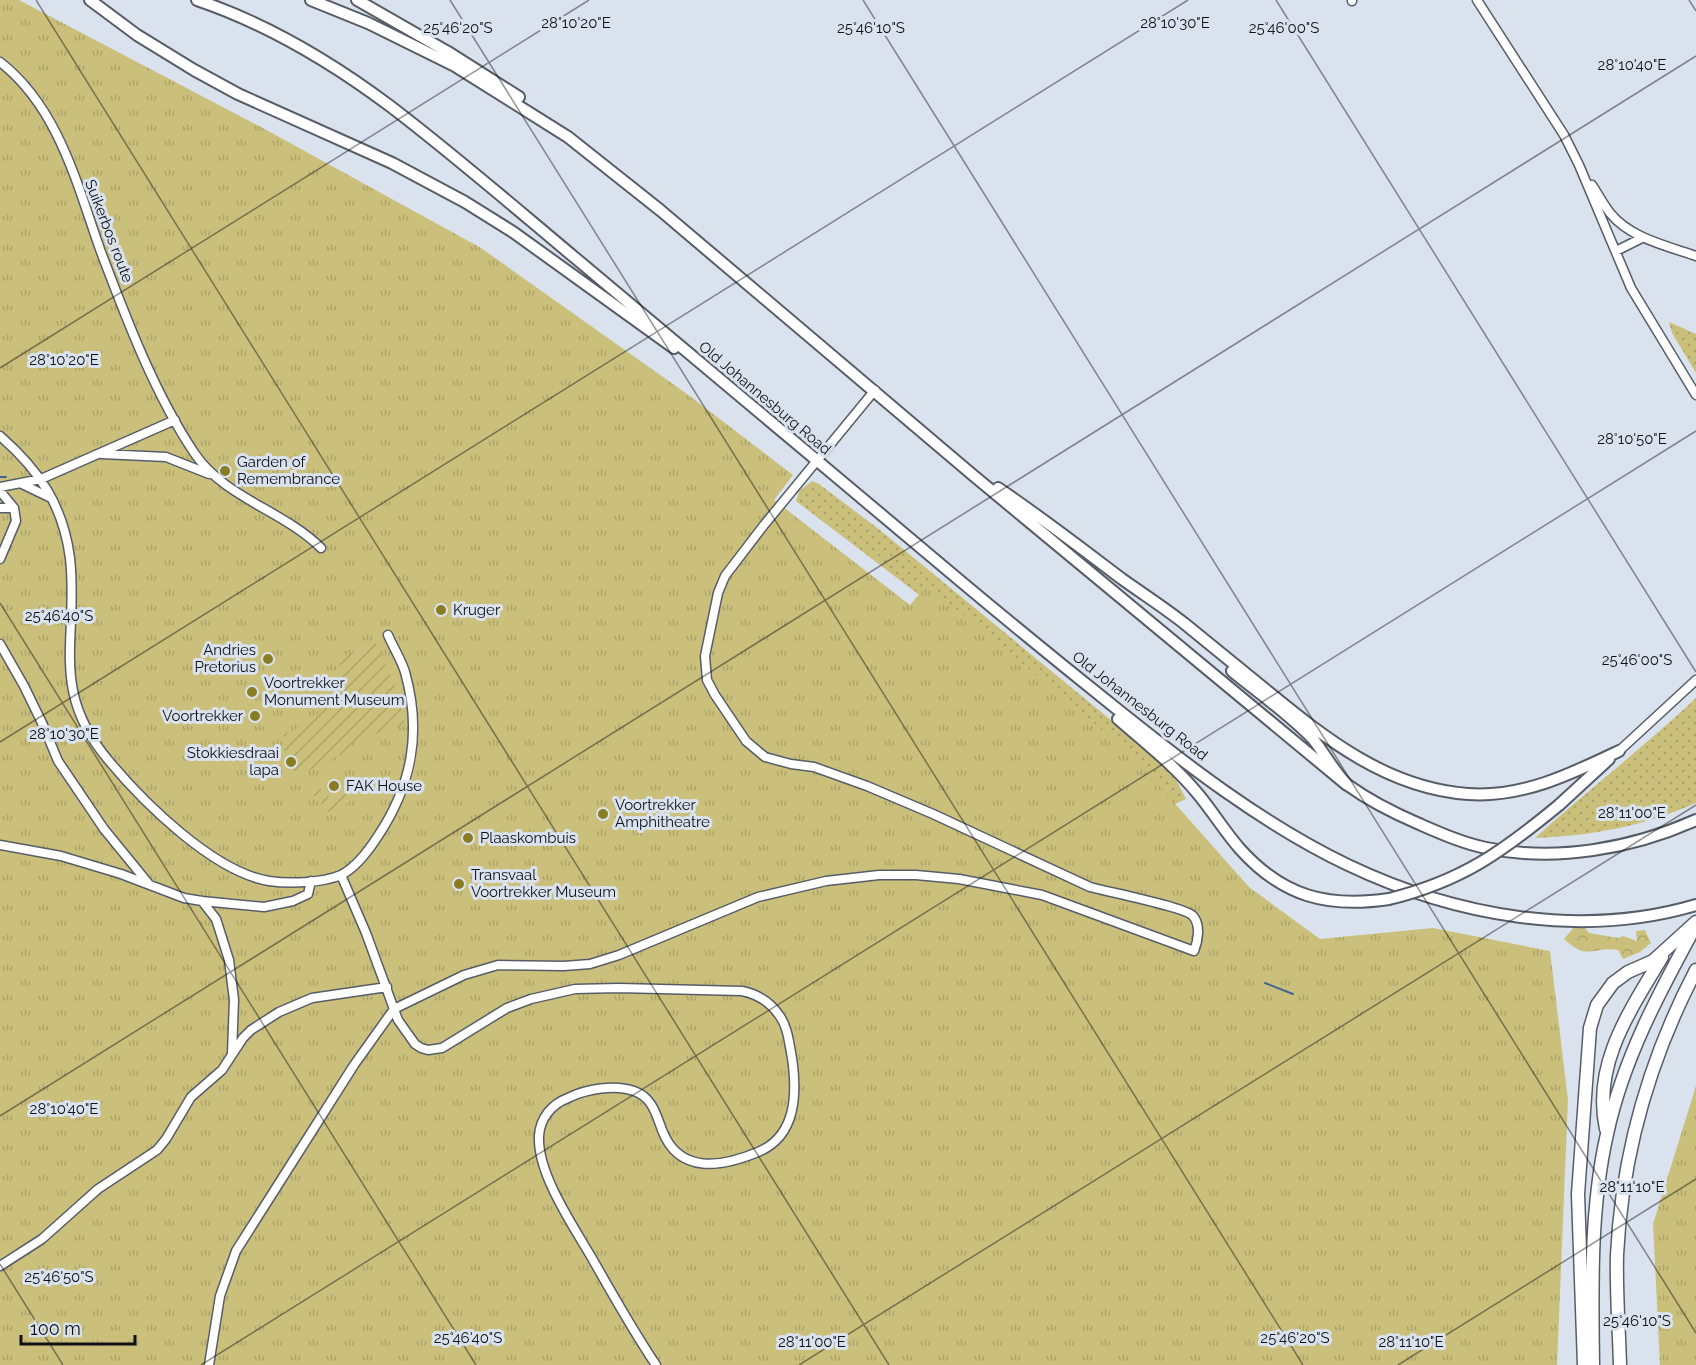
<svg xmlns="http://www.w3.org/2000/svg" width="1696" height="1365" font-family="Raleway,sans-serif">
  <defs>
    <pattern id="grass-dots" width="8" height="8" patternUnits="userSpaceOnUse" patternTransform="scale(1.5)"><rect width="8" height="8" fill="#cbc07b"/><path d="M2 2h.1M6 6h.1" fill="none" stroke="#ada469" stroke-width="1.8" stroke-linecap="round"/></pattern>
    <pattern id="forest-crowns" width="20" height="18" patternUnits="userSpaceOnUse" patternTransform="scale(1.5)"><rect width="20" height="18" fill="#cbc07b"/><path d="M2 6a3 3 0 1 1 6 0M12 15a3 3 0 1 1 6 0" fill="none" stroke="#ada469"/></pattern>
    <pattern id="park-tufts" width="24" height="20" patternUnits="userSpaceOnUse" patternTransform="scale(1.5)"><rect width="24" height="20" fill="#cbc07b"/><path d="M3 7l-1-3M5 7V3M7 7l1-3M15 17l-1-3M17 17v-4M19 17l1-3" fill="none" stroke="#ada469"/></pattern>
    <pattern id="garden-furrows" width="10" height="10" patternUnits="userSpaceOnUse" patternTransform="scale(1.5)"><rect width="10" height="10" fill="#cbc07b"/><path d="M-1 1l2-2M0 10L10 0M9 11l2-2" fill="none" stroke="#ada469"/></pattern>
  </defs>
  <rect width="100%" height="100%" fill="#dae2ee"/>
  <path fill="url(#grass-dots)" d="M1669 322 1696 334V373L1672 333Z
    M812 481 819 484 880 530 1151 753 1173 774 1186 799 1175 804 918 594 796 501 799 491Z
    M1696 698V803C1644 826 1591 836 1535 838 1588 790 1644 747 1696 698Z"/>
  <path fill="url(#forest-crowns)" d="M1582 924 1589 933 1618 938 1623 936 1637 941 1636 931 1645 930 1651 943 1640 952 1623 959 1618 950C1591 946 1589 962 1564 939L1574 927Z"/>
  <path fill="url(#park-tufts)" d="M0 0H19L261 127 481 248 687 394 793 475 774 500 910 605 927 585 1131 754 1249 887 1320 939 1433 928 1550 951 1568 1100 1557 1365H0Z
    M1696 1086V1365H1660L1653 1224Z"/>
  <path fill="url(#garden-furrows)" d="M374 640 396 687 405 725 356 740 342 754 300 775 291 768 290 760 284 750V734C315 724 344 695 339 660Z
    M348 784 357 795 332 816 313 794 320 788 330 799Z"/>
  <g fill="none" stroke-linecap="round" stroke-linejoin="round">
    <path stroke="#426495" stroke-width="2" d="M0 477H6
      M1265 983 1293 994"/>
    <defs>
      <path id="minor" d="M1352 0V1
        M1477 0 1564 135 1579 165 1631 288 1696 395
        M0 62C59 108 77 185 101 252 126 318 155 395 195 454 225 498 284 511 321 548
        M1592 185C1598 194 1603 204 1610 213 1630 238 1667 246 1696 256
        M1616 251 1642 238
        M0 436C39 470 63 505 70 558 79 639 48 689 109 761 144 803 214 872 269 881 289 884 322 883 341 875 357 867 369 850 378 836 412 785 422 732 405 672 401 659 393 647 388 635
        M102 454 166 457 209 474
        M22 484 51 498
        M0 487 41 479 175 420
        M0 491 14 508 16 521 0 559
        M0 508H14
        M0 644 24 686 43 725 58 761 104 829 148 883
        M1619 751 1696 680
        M0 845 61 856 121 874 184 898 202 901 264 907 293 901 308 894 311 881
        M341 875 366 933 398 1020 415 1044 421 1048 428 1050 442 1048 507 1008 531 999 575 989 619 988 742 991C757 994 770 1002 779 1015 788 1027 789 1043 792 1058 797 1093 797 1136 758 1152 722 1167 679 1175 662 1130 656 1114 652 1097 634 1091 615 1084 586 1089 568 1098 552 1104 540 1118 539 1136 537 1174 574 1227 593 1260 613 1295 633 1331 656 1365
        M202 901 216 919 229 960 234 1000 232 1053
        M0 1266 42 1239 98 1189 157 1150 166 1139 191 1097 222 1070 243 1038 251 1030 279 1012 312 998 387 987
        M209 1365 220 1296 236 1251 354 1065 394 1009 464 975 498 965 564 966 590 964 619 955 758 897 826 881 879 875H916L959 879 1042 895 1194 951C1198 941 1201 925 1193 916 1185 907 1108 892 1090 887L933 814 867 786 814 767 791 764 765 757 746 741 715 695 707 680 705 656 718 593 725 576 764 525 875 390"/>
      <path id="major" d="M90 0 137 35 194 70 238 94 392 163 465 202 513 232 674 348
        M197 0C268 24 330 61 390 106 453 154 513 206 574 257 705 366 834 475 964 584 1013 625 1062 665 1112 705 1184 763 1264 825 1348 865 1455 916 1581 939 1696 905
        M311 0 368 23 455 66 568 137 660 210 974 476 1347 785
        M357 0 448 52 519 97
        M998 488C1041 517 1081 548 1122 579 1143 594 1165 608 1185 624 1212 646 1239 668 1266 690 1326 739 1387 788 1468 794 1522 798 1571 774 1619 751
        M1232 671C1259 693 1289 714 1313 739 1323 751 1338 778 1349 786 1370 801 1394 813 1417 823 1440 833 1462 843 1486 848 1556 862 1631 849 1696 820
        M1118 719C1146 743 1175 766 1198 794 1213 812 1225 832 1240 849 1283 897 1328 908 1389 899
        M1559 805 1609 759"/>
      <path id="highway" d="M1606 1129C1592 1064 1630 1011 1662 957
        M1584 1365 1578 1194 1590 1028 1597 1005 1613 983 1628 972 1653 961 1696 922
        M1593 1365C1592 1288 1590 1209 1607 1134 1623 1059 1660 991 1696 925
        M1620 1365C1619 1329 1616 1291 1617 1255 1622 1155 1650 1058 1696 970"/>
    </defs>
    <use href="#minor" stroke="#575d68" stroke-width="11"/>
    <use href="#major" stroke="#575d68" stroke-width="14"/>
    <use href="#highway" stroke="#575d68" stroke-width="15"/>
    <use href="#minor" stroke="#fff" stroke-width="8"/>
    <use href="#major" stroke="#fff" stroke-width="10"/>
    <use href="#highway" stroke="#fff" stroke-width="12"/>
    <defs>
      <path id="major-bridge" d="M1389 899C1462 881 1502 852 1559 805"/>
    </defs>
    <use href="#major-bridge" stroke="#575d68" stroke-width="14" stroke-linecap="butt"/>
    <use href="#major-bridge" stroke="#fff" stroke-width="10"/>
  </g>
  <path fill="none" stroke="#0f1115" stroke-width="1.5" stroke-opacity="0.45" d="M36 0 889 1365M450 0 1303 1365M863 0 1696 1333M1276 0 1696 672M1689 0 1696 11M0 368 589 0M0 603 476 1365M0 742 1188 0M0 1116 1696 56M0 1264 63 1365M201 1365 1696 431M799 1365 1696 805M1398 1365 1696 1179"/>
  <g fill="#897c21" stroke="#dae2ee" stroke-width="2">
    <circle cx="225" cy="471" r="6"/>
    <circle cx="441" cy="610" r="6"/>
    <circle cx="268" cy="659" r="6"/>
    <circle cx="252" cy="692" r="6"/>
    <circle cx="255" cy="716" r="6"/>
    <circle cx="291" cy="762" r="6"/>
    <circle cx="334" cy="786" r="6"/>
    <circle cx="603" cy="814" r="6"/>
    <circle cx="468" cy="838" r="6"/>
    <circle cx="459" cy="884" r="6"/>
  </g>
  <g text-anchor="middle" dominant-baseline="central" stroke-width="6" stroke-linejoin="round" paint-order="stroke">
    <g font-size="15" fill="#0f1115" stroke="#dae2ee">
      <text transform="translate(109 231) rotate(69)">Suikerbos route</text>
      <text transform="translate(765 398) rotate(40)">Old Johannesburg Road</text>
      <text transform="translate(1140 706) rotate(38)">Old Johannesburg Road</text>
    </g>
    <g font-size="15" fill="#0f1115" stroke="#dae2ee" text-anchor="start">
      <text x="237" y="462">Garden of<tspan x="237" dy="17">Remembrance</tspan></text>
      <text x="453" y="610">Kruger</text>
      <text x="256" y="650" text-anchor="end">Andries<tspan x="256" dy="17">Pretorius</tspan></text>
      <text x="264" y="683">Voortrekker<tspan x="264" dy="17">Monument Museum</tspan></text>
      <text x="243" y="716" text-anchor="end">Voortrekker</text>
      <text x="279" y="753" text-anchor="end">Stokkiesdraai<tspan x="279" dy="17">lapa</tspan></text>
      <text x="346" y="786">FAK House</text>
      <text x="615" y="805">Voortrekker<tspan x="615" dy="17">Amphitheatre</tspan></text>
      <text x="480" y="838">Plaaskombuis</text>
      <text x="471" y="875">Transvaal<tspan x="471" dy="17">Voortrekker Museum</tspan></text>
    </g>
  </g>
  <g font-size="15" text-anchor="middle" fill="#0f1115" stroke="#dae2ee" stroke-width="6" stroke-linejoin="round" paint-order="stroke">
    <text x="576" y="28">28°10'20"E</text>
    <text x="1175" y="28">28°10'30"E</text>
    <text x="458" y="33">25°46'20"S</text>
    <text x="1284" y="33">25°46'00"S</text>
    <text x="871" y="33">25°46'10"S</text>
    <text x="1632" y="70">28°10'40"E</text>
    <text x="64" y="365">28°10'20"E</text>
    <text x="1632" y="444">28°10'50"E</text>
    <text x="59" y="621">25°46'40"S</text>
    <text x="1637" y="665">25°46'00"S</text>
    <text x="64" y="739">28°10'30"E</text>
    <text x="1632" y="818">28°11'00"E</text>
    <text x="64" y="1114">28°10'40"E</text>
    <text x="1632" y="1192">28°11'10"E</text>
    <text x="59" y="1282">25°46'50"S</text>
    <text x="1637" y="1326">25°46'10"S</text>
    <text x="468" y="1343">25°46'40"S</text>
    <text x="1295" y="1343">25°46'20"S</text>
    <text x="812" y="1347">28°11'00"E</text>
    <text x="1411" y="1347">28°11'10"E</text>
  </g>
  <path d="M21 1335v9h114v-9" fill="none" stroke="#0f1115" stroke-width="3"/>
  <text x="30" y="1335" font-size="18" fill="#0f1115" stroke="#dae2ee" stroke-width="4.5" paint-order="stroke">100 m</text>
</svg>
